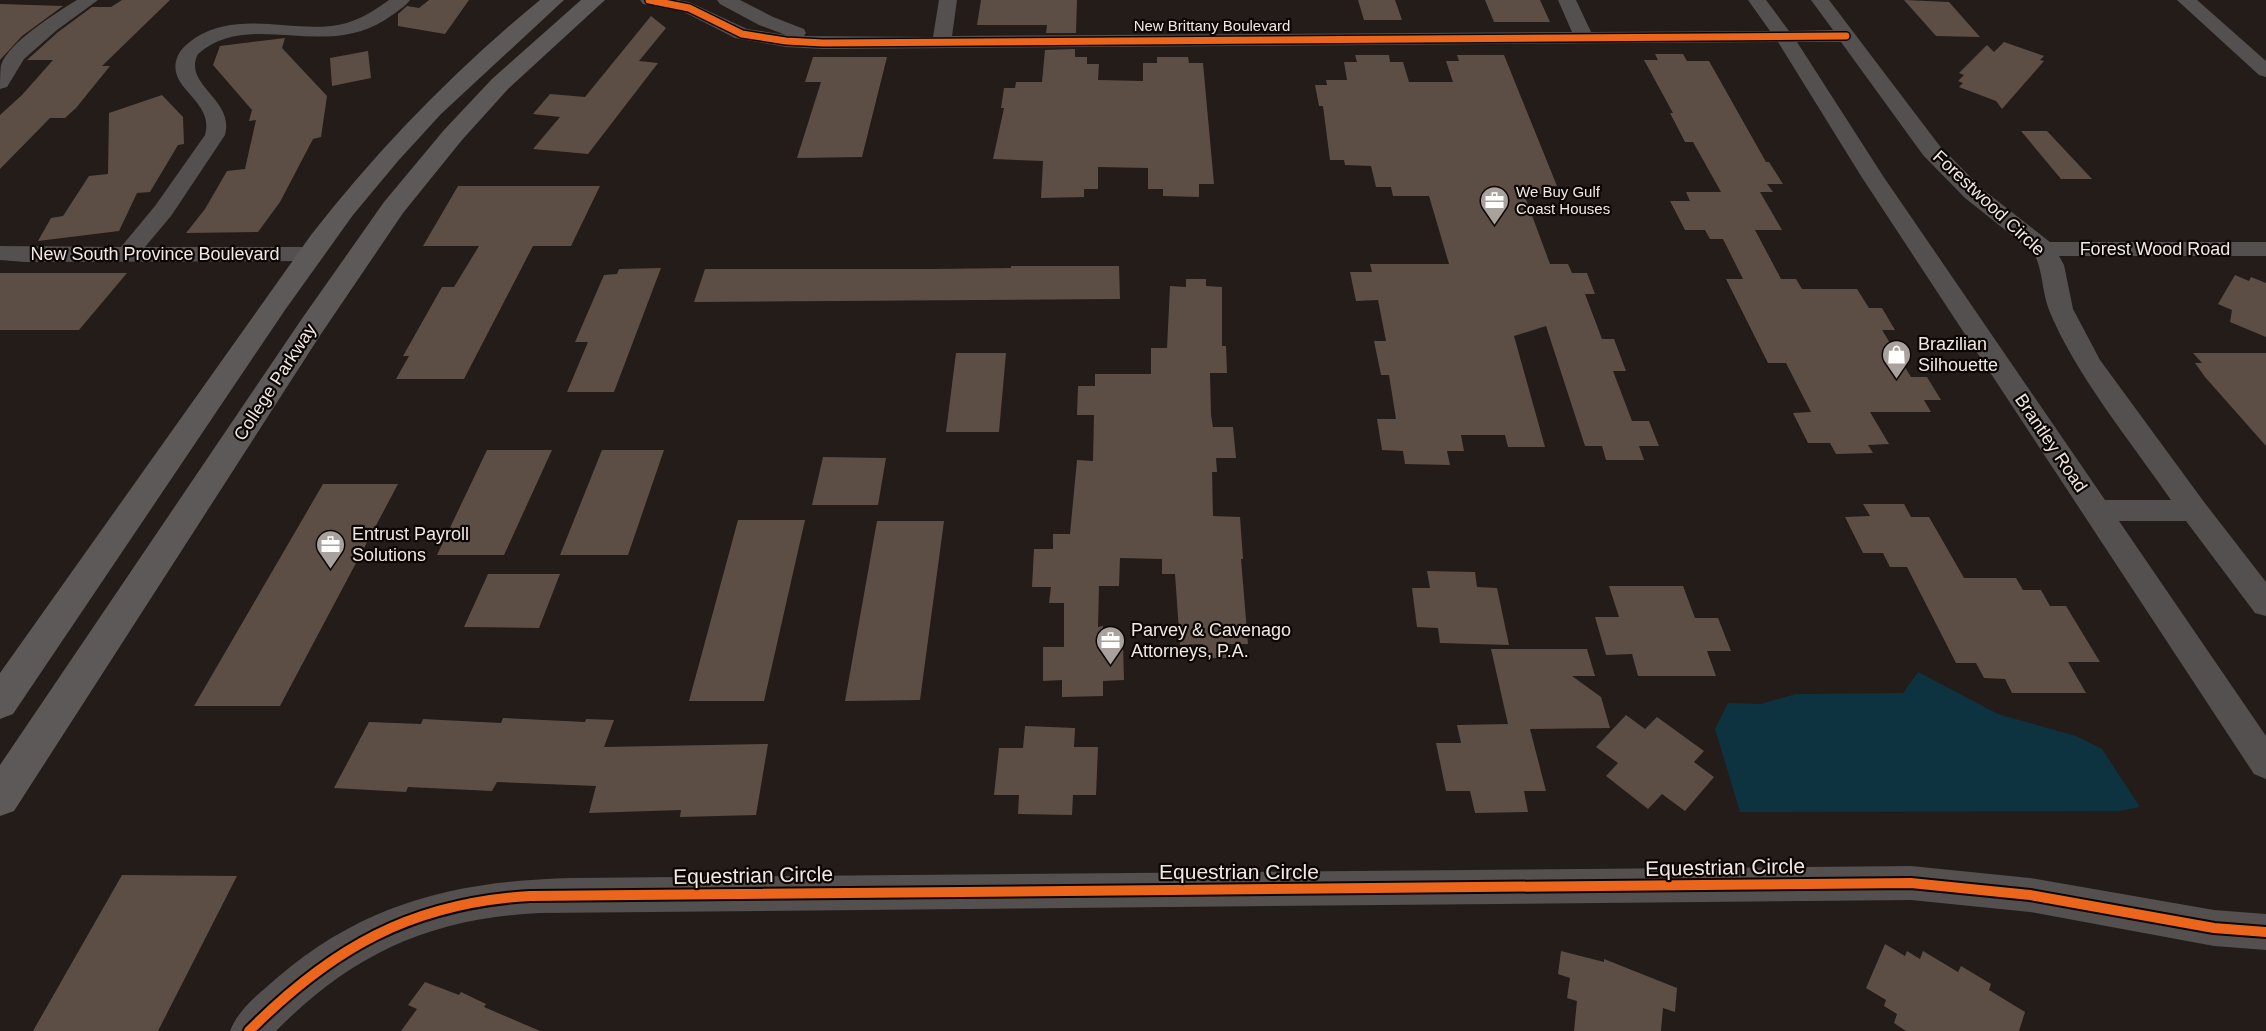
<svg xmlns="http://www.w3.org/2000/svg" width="2266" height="1031" font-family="Arial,sans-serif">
  <rect width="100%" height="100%" fill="#241c18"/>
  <path fill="#0d3240" d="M1918 672 1998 714 2076 736 2102 749 2140 807 2119 811 1740 812 1715 729 1728 703 1760 704 1796 694 1903 693Z"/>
  <path fill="#5c4e45" d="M122 0H170L102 66H110L76 108 65 118H50L0 169V115L22 95 53 60H27L58 32 92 7H111Z
    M429 0H469L445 34 398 26V14L407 6 419 8Z
    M981 0H1077L1076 33H1046L1047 25H977Z
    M1358 0H1395L1402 20H1364Z
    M1485 0H1540L1550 22H1494Z
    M1904 0 1949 2 1980 37 1936 36Z
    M0 4 63 6 22 36 0 60Z
    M651 16 666 28 639 61 658 63 588 154 533 149 560 117 533 114 550 94 585 97Z
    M285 38 282 48 327 96 321 137 313 139 280 202 258 232 186 233 205 209 227 171 245 169 256 120 249 121 252 110 213 65 220 46Z
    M2004 42 2044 56 2040 60 2044 61 2002 109 1996 101 1959 87 1963 83 1958 81 1964 75 1959 73 1987 45 1994 52Z
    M1075 49V57H1087V64H1099L1098 80 1143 81V63H1157V57H1188L1189 63H1203L1214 184H1199V197L1163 196V189H1148V168L1098 167V189H1084V197L1041 198 1043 161 993 159 1004 108H1001L1004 88H1015L1016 82H1042L1045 50Z
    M368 51 371 78 332 86 330 58Z
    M1655 54H1683L1687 61H1709L1766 162H1769L1783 184H1767L1773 192H1760L1782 230H1755L1781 279H1796L1802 289H1857L1869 308H1882L1895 330H1882L1911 377H1927L1941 400H1924L1931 412H1870L1889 444 1868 445 1873 453 1836 454 1830 443H1808L1793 413 1811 412 1786 363H1768L1726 279H1743L1723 239H1710L1705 230H1685L1670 201H1690L1686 192H1721L1693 142H1685L1670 113H1673L1644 60H1658Z
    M1355 55H1389L1390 62H1403L1409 82H1453L1446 61H1459L1457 55H1504L1557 186H1541L1544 194H1524L1550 264H1568L1572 273H1587L1595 294H1585L1602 339H1614L1626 371H1613L1632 421H1649L1659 446H1639L1644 460H1606L1602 446H1585L1546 326 1514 336 1545 447H1508L1505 435H1461L1464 451H1447L1450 465 1405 464 1403 451 1382 450 1377 419H1396L1389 375H1381L1374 341H1386L1378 300 1356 301 1350 272H1372L1370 264H1449L1429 196H1393L1391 187H1376L1371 166 1345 165 1344 160H1330L1323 106H1319L1315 85H1327L1326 80H1347L1344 62H1357Z
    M813 57H887L862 157 797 158 821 82H805Z
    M162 95 183 117 184 144 178 145 150 192 137 193 119 231 38 241 51 218 63 216 89 176 108 174 109 113Z
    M2021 131H2047L2092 179H2061Z
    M458 186H600L571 246H533L464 379H396L409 356H403L442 287H454L479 246H423Z
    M1011 266H1119L1120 299 694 302 705 269H933L1011 268Z
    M661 268 614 392H567L588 342H575L604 275 617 274 619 269Z
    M0 273H127L79 330H0Z
    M2235 275 2249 281 2251 277 2266 283V337L2230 322 2232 310 2218 304Z
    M1186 279H1206V286L1222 287V346H1226L1227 373H1210L1211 415 1213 427H1233L1236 458H1216L1217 472H1212L1213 516 1240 517 1243 559H1241L1248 644H1228L1230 658H1204L1203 644 1180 645 1175 574H1162V559L1120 558 1119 586H1099L1098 627 1103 626 1104 646H1123L1124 680 1103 681V696L1062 697V680L1043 681V647H1064V603H1049L1051 587H1032L1034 549H1053V534H1070L1077 460 1093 461 1094 415H1077L1078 386H1095V374H1151V348H1167L1170 286 1186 287Z
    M956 353H1006L999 432H946Z
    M2193 353H2266V446L2205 377 2195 363H2202Z
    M487 450H552L504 555H437Z
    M602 450H664L628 555H560Z
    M823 457 886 458 878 505H812Z
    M323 484H398L280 706H194Z
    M1863 504H1904L1911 517H1929L1964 578H2016L2023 590H2041L2050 606H2066L2100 662H2068L2086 693H2012L2005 679 1984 678 1976 663H1956L1907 567H1890L1883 553H1863L1845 517 1870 516Z
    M738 520H805L764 701H689Z
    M877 521H944L920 700 845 701Z
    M1427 571 1475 572 1477 587 1497 588 1509 645 1440 643 1438 628 1417 627 1412 588H1430Z
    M488 574H560L539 628 464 627Z
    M1609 586H1683L1695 618H1718L1731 651H1707L1716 676H1638L1632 654 1606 655 1595 617H1619Z
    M1491 649H1587L1595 676H1572L1601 697 1610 728 1530 729 1546 791H1524L1528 812 1475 813 1470 791H1446L1436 743H1461L1457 725 1508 724Z
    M1626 715 1645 729 1657 717 1704 751 1694 762 1714 777 1685 811 1662 794 1648 809 1606 776 1618 763 1596 747Z
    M503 718 585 722 586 719 614 720 604 747 768 744 756 815 680 817 681 810 589 813 596 786 497 782 492 791 408 787 406 792 334 788 369 722 421 724 423 719 501 723Z
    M1025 726 1075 728 1074 747H1098L1096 795H1073L1072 815 1018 814 1019 795H994L999 748H1023Z
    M122 875 237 876 158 1031H33Z
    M1885 944 1905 956 1907 951 1920 959 1923 951 1958 972 1961 966 1991 984 1989 990 2025 1012 2019 1031H1906L1894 1023 1897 1014 1884 1006 1886 1000 1866 988Z
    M1561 951 1604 962V959L1677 988 1675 1012 1663 1008 1661 1031H1574L1577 1001 1567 998 1570 978 1558 974Z
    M425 982 459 995 461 992 486 1004 484 1007 540 1031H401L417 1009 408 1005Z"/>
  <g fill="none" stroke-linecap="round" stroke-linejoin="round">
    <path fill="#54504f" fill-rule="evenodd" d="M77 0H98L57 30 24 59 7 87 0 89C0 82 0 72 1 65 9 42 56 13 77 0Z
      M389 0H410C404 8 393 14 385 20 321 60 250 9 198 54 182 85 235 99 225 135L171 216 145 247H311L319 249 323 254 319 259 311 261 25 262 0 260V246L121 247 155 206 205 135C215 100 166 89 177 58 180 49 188 43 195 38 238 11 285 31 331 26 353 24 371 13 389 0Z
      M640 0H677L689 2 747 29 786 35 759 25 720 4 717 0H740L773 17 804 29 806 33 804 36 933 37 939 0H957L952 36 1572 32 1558 0H1576L1591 32 1770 31 1748 0H1766L1789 31 1833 30 1811 0H1829L1939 145 1981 188 2050 242H2266V256H2059L2064 265 2073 309 2100 360 2204 502 2266 582V616L2255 613 2186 521H2119L2266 736V779L2254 774 1861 176 1778 42 823 49 786 47 735 38 684 12 643 4ZM1797 42H1841L1923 155 1965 198 2034 253C2043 271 2042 292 2049 310 2075 374 2131 442 2171 500H2105L1883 176Z
      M2177 0H2197L2266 61V77L2259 75Z
      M1911 866 2030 878 2214 910 2266 914V950L2214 946 2030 912 1911 900 540 913C431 918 353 953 276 1031H230C239 1008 260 993 278 977 366 902 458 881 571 878Z"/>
    <path fill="#5d5958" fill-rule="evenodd" d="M540 0H564L441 114 398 161 353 215 285 310 13 714 0 719V673L311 235C379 148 455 70 540 0Z
      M581 0H605L508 89 462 140 403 213 321 334 14 811 0 816V765L301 320 384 202 444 130 492 79Z"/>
    <defs>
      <path id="cycleway-far1" d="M649 0 689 8 742 34 786 41 823 43 1846 36"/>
      <path id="cycleway" d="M249 1031C332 948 411 903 530 896L1911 883 2030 895 2214 928 2266 932"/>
    </defs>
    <use href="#cycleway-far1" stroke="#0c0705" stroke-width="10"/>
    <use href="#cycleway" stroke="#0c0705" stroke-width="14"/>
    <use href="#cycleway-far1" stroke="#eb651d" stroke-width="7"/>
    <use href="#cycleway" stroke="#eb651d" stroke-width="10"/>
  </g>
  <defs>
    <symbol id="office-pin" viewBox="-11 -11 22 30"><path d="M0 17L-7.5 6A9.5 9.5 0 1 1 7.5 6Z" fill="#a9a19c" stroke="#0c0705"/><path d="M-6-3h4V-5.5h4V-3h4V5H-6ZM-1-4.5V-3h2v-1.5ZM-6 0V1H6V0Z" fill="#fff"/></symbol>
    <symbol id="shop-pin" viewBox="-11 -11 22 30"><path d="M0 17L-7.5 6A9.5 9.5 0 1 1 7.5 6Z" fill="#a9a19c" stroke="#0c0705"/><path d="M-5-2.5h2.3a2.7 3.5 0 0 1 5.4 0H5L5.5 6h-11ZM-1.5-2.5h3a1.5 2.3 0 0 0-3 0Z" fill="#fff"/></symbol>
  </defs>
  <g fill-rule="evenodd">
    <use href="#office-pin" x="1478" y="184" width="33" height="45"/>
    <use href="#shop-pin" x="1880" y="338" width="33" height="45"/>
    <use href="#office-pin" x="314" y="528" width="33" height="45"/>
    <use href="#office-pin" x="1094" y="624" width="33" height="45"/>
  </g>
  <g text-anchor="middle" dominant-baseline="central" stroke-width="4.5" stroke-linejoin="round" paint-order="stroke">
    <g font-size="15" fill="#f1e8e3" stroke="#0c0705">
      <text x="1212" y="25">New Brittany Boulevard</text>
    </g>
    <g font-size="15" fill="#f1e8e3" stroke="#0c0705" text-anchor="start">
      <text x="1516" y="191">We Buy Gulf<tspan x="1516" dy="17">Coast Houses</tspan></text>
    </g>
    <g font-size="18" fill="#f1e8e3" stroke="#0c0705">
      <text transform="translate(1989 203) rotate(43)">Forestwood Circle</text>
      <text x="2155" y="249">Forest Wood Road</text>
      <text x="155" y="254">New South Province Boulevard</text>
      <text transform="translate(275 382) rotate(-57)">College Parkway</text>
      <text transform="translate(2051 443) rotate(56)">Brantley Road</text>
    </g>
    <g font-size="18" fill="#f1e8e3" stroke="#0c0705" text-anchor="start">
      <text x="1918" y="344">Brazilian<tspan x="1918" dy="21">Silhouette</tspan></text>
      <text x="352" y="534">Entrust Payroll<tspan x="352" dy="21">Solutions</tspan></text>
      <text x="1131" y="630">Parvey &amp; Cavenago<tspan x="1131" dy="21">Attorneys, P.A.</tspan></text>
    </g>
    <g font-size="21" fill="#f1e8e3" stroke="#0c0705">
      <text transform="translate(1725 867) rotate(-1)">Equestrian Circle</text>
      <text x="1239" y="871">Equestrian Circle</text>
      <text transform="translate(753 875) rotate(-1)">Equestrian Circle</text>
    </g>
  </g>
</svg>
